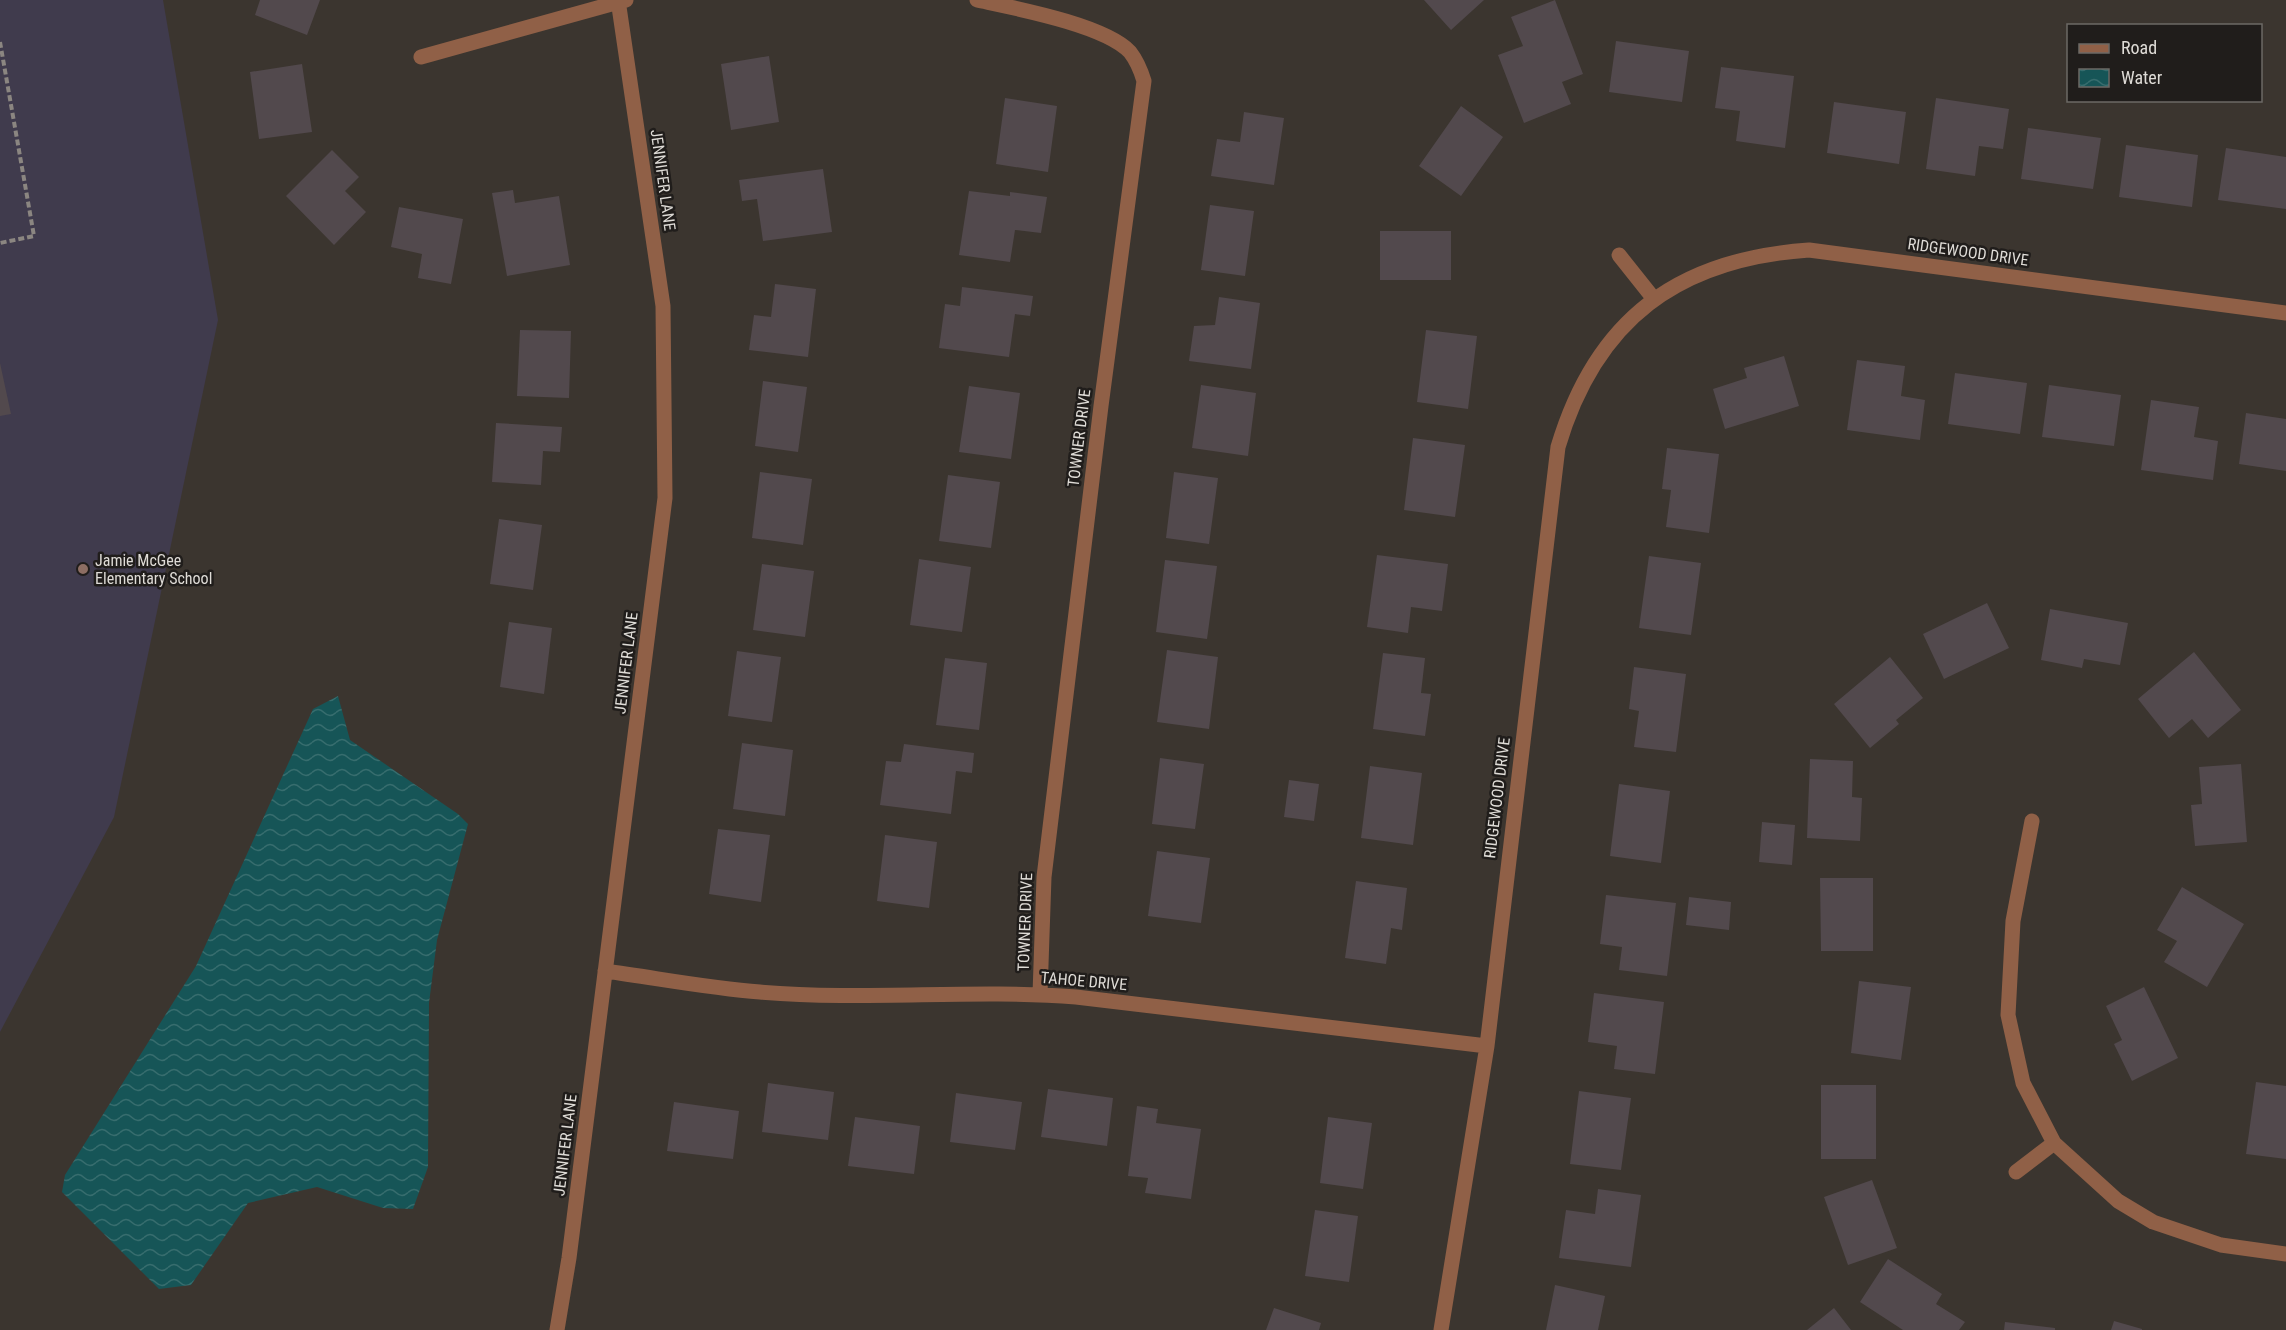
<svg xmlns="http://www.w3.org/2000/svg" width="2286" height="1330" font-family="'Roboto Condensed',sans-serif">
  <defs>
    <pattern id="water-waves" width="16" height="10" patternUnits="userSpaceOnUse" patternTransform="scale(1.5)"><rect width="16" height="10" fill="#165557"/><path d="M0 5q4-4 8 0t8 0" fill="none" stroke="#376d6e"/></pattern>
  </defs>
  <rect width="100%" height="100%" fill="#3b352f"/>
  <path fill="#403b4d" d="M0 0H163L218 320 114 817 0 1032Z"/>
  <path fill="url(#water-waves)" d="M338 696 350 740 458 814 468 824 437 940 429 1003 428 1167 413 1209 383 1208 317 1187 248 1203 191 1285 159 1289 62 1192 65 1175 196 966 313 709Z"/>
  <path fill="#52494d" d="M260 0H320L307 35 255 15Z
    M1424 0H1484L1451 30Z
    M1555 0 1583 74 1562 82 1571 104 1524 123 1498 55 1523 46 1511 17Z
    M1616 41 1689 51 1682 102 1609 92Z
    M769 56 779 122 731 130 721 64Z
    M302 64 312 132 259 139 250 72Z
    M1721 67 1794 76 1785 148 1736 141 1740 111 1715 108Z
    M1005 98 1057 106 1048 172 996 164Z
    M1936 98 2009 109 2003 149 1979 146 1975 176 1926 169Z
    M1834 102 1906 112 1899 164 1827 153Z
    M1461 106 1503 137 1461 196 1419 166Z
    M1244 112 1284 118 1274 185 1211 176 1217 139 1240 142Z
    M2028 128 2101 138 2093 189 2021 179Z
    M2126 145 2198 155 2192 207 2119 197Z
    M2226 148 2286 157V209L2218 200Z
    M332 150 359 177 345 191 366 212 334 245 286 196Z
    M823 169 832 232 763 241 757 199 742 201 739 180Z
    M513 190 515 203 559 196 570 265 507 276 492 193Z
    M969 191 1010 196V192L1047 197 1041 233 1015 230 1010 262 959 255Z
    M1210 205 1254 211 1245 276 1201 270Z
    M399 207 463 219 451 284 418 278 422 254 391 247Z
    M1380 231H1451V280H1380Z
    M775 284 816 289 808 357 749 350 754 315 771 317Z
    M962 287 1033 296 1030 316 1015 314 1009 357 939 348 945 304 960 306Z
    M1219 297 1260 303 1251 369 1189 361 1194 326 1215 325Z
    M520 330 571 331 569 398 517 396Z
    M1426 330 1477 336 1468 409 1417 402Z
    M1784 356 1799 406 1725 429 1713 389 1747 378 1744 368Z
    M1857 360 1905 366 1901 396 1925 400 1920 440 1847 430Z
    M0 363 11 414 0 416Z
    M1955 373 2027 383 2020 434 1948 424Z
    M763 381 807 387 798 452 755 446Z
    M1201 385 1256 393 1248 456 1192 448Z
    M2049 385 2121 395 2114 446 2042 437Z
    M969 386 1020 393 1011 459 959 452Z
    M2151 400 2199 407 2194 437 2218 441 2213 480 2141 470Z
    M2246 413 2286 419V471L2239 464Z
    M496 423 562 427 560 452 543 451 541 485 492 482Z
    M1413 438 1465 445 1455 517 1404 510Z
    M1667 448 1719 454 1709 533 1666 527 1671 490 1662 489Z
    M760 472 812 479 803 545 752 538Z
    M1174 472 1218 478 1209 544 1166 538Z
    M948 475 1000 482 991 548 939 541Z
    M499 519 542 525 533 590 490 584Z
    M1377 555 1448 564 1442 611 1411 607 1408 633 1367 627Z
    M1649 556 1701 563 1691 635 1639 628Z
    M919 559 971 567 962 632 910 625Z
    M1165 560 1217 566 1207 639 1156 632Z
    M762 564 814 571 805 637 753 630Z
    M1987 603 2009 648 1944 679 1923 634Z
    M2050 609 2128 623 2120 665 2084 659 2082 668 2041 660Z
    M509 622 552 628 544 694 500 687Z
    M1167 650 1218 657 1209 729 1157 722Z
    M737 651 781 657 772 722 728 716Z
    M2194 652 2241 710 2208 738 2192 719 2169 738 2138 699Z
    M1383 653 1425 658 1421 693 1431 694 1425 736 1373 729Z
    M1890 657 1923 698 1896 720 1899 724 1870 748 1834 704Z
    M945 658 987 663 979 730 936 725Z
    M1634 667 1686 674 1676 752 1634 747 1639 711 1629 709Z
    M742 743 793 750 785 816 733 809Z
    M904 744 974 753 972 773 956 771 951 814 880 805 886 761 901 762Z
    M1160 758 1204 764 1195 829 1152 824Z
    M1810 759 1853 761 1852 797 1862 798 1860 841 1807 838Z
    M2241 764 2247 842 2195 846 2191 805 2202 804 2199 767Z
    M1370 766 1422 773 1413 845 1361 838Z
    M1289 780 1319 784 1314 821 1284 817Z
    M1619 784 1670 791 1661 863 1610 856Z
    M1762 822 1795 825 1792 865 1759 862Z
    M718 829 770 835 761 902 709 894Z
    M885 835 937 842 929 908 877 901Z
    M1157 851 1210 858 1201 923 1148 916Z
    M1820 878H1873V951H1821Z
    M1356 881 1407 888 1402 930 1391 928 1386 964 1345 958Z
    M2182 887 2244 924 2207 987 2164 962 2177 941 2157 930Z
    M1606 895 1676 903 1667 976 1619 970 1622 947 1600 944Z
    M1689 897 1731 902 1729 930 1686 925Z
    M1859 981 1911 987 1901 1060 1851 1053Z
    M2144 987 2178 1058 2132 1081 2114 1044 2122 1040 2106 1006Z
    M1594 993 1664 1002 1655 1074 1614 1069 1617 1046 1588 1042Z
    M2256 1082 2286 1086V1159L2246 1154Z
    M768 1083 834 1092 828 1140 762 1132Z
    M1821 1085H1876V1159H1821Z
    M1048 1089 1113 1098 1107 1146 1041 1137Z
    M1579 1091 1631 1098 1621 1170 1570 1164Z
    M956 1093 1022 1102 1015 1150 950 1142Z
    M674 1102 739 1111 733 1159 667 1151Z
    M1137 1106 1158 1109 1156 1123 1201 1129 1191 1199 1145 1193 1148 1178 1128 1176Z
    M855 1117 920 1126 914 1174 848 1166Z
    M1328 1117 1372 1123 1363 1189 1320 1183Z
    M1872 1180 1897 1248 1848 1265 1824 1197Z
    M1598 1189 1641 1195 1631 1267 1559 1258 1566 1210 1595 1214Z
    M1315 1210 1358 1216 1349 1282 1305 1276Z
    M1888 1259 1942 1294 1936 1304 1965 1322 1959 1330H1903L1860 1302Z
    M1555 1285 1605 1296 1598 1330H1546Z
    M1274 1308 1321 1323 1319 1330H1266Z
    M1834 1308 1851 1330H1807Z
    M2114 1321 2142 1329V1330H2111Z
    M2005 1322 2055 1328V1330H2004Z"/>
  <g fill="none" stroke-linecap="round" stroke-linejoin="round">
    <path stroke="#8b8681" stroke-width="4" stroke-dasharray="6 3" stroke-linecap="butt" d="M0 42 34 236 0 243"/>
    <path stroke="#906047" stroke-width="15" d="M977 0C1014 8 1105 25 1130 52 1137 61 1141 71 1144 81L1101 406 1044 877 1040 994
      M421 57 626 0
      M1619 255 1654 299
      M2032 821 2013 921 2008 1015 2023 1083 2054 1143 2118 1201 2153 1222 2221 1245 2286 1254
      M605 971C657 978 708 988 760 992 865 1001 971 989 1076 997L1487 1046
      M2016 1172 2054 1143
      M557 1330 569 1258 665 498 663 306 618 0
      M1441 1330 1487 1046 1558 447C1596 319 1678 259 1809 250L2286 313"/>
  </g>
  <circle fill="#8d6e63" stroke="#201d1b" stroke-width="2" cx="83" cy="569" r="6"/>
  <g text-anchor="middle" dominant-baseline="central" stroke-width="5" stroke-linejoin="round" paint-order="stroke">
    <g font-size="16" fill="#dfdcd7" stroke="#201d1b">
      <text transform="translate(663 180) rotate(82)">JENNIFER LANE</text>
      <text transform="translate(1968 252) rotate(8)">RIDGEWOOD DRIVE</text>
      <text transform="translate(1079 438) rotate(-83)">TOWNER DRIVE</text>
      <text transform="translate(626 663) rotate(-83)">JENNIFER LANE</text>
      <text transform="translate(1497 798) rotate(-83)">RIDGEWOOD DRIVE</text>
      <text transform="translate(1025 922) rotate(-88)">TOWNER DRIVE</text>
      <text transform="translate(1084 981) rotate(5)">TAHOE DRIVE</text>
      <text transform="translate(565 1145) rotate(-83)">JENNIFER LANE</text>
    </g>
    <g font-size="16" fill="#dfdcd7" stroke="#201d1b" text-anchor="start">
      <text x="95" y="560">Jamie McGee<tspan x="95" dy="18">Elementary School</tspan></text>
    </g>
  </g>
  <rect x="2067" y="24" width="195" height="78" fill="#201d1b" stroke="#6c6966" stroke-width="1.5"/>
  <rect x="2079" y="44" width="30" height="9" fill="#906047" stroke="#6c6966" stroke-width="1.5"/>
  <text x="2121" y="54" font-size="18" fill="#dfdcd7">Road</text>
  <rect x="2079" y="69" width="30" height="18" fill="url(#water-waves)" stroke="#6c6966" stroke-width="1.5"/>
  <text x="2121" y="84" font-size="18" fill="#dfdcd7">Water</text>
</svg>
